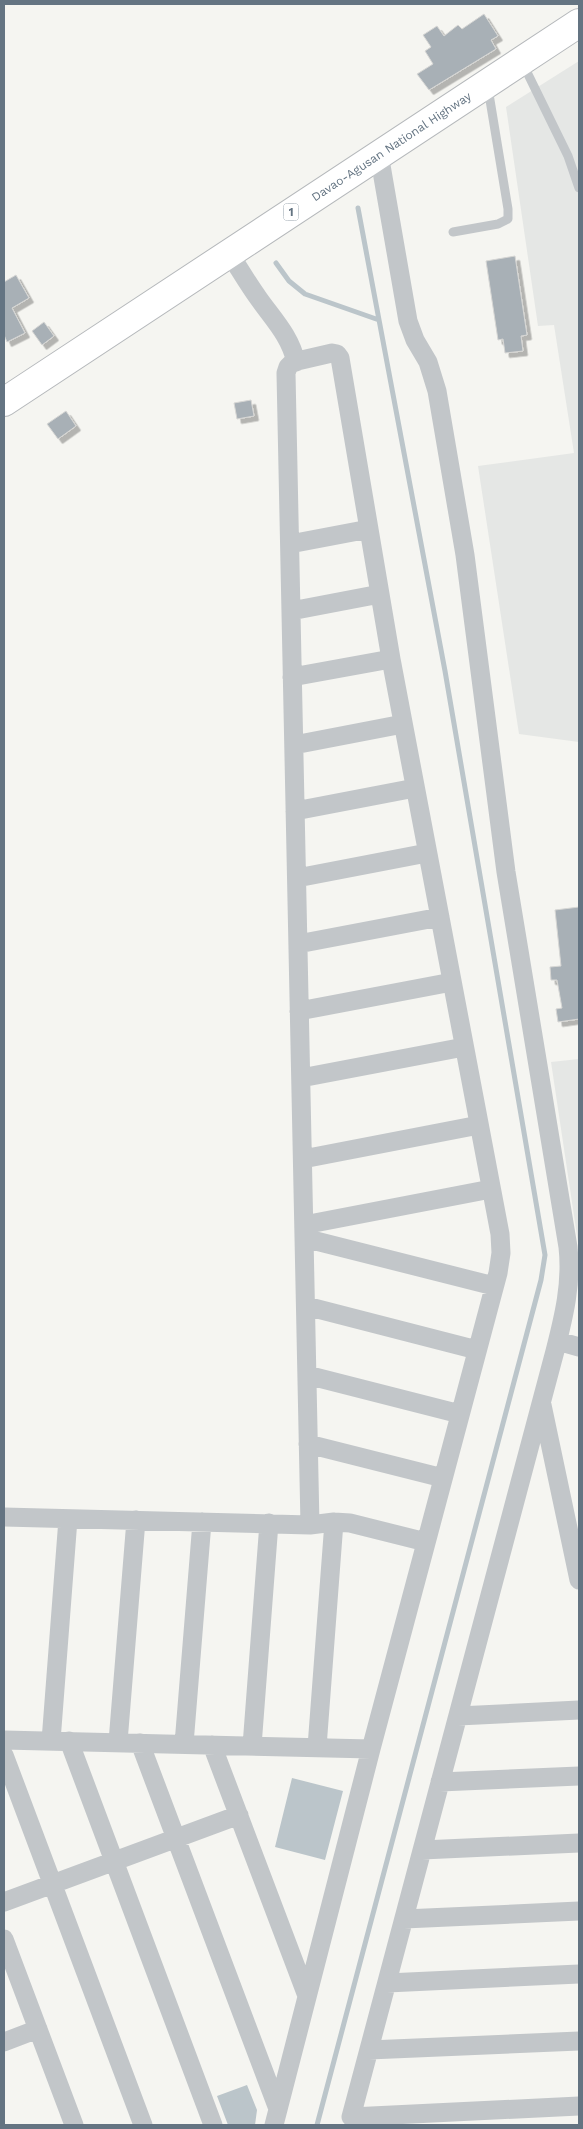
<svg xmlns="http://www.w3.org/2000/svg" width="583" height="2129" font-family="'Work Sans',sans-serif">
  <defs>
    <filter id="shadow"><feDropShadow dx="4.5" dy="4.5" stdDeviation="0" flood-color="#0004"/></filter>
  </defs>
  <rect width="100%" height="100%" fill="#f5f5f1"/>
  <path fill="#e5e7e5" d="M579 61V742L519 734 478 466 574 453 554 325 538 326 506 107Z
    M579 1059V1249L551 1062Z"/>
  <path fill="#bbc5ca" d="M292 1778 343 1791 325 1860 275 1847Z
    M247 2085 257 2110 255 2125H228L217 2096Z"/>
  <g fill="none" stroke-linecap="round" stroke-linejoin="round">
    <path stroke="#bbc5ca" stroke-width="5" d="M276 263 289 281 305 294 379 320
      M317 2125 541 1280 545 1255 445 671 358 208"/>
  </g>
  <path fill="#a8b0b6" stroke="#d6d6d4" filter="url(#shadow)" d="M484 14 498 36 491 40 496 49 429 90 417 74 433 64 425 51 431 47 423 35 437 26 444 36 458 25 462 29Z
    M515 256 527 335 521 336 523 351 505 353 503 339 498 340 486 261Z
    M16 275 29 298 12 308 25 333 7 342 4 335V282Z
    M44 322 54 336 42 345 32 331Z
    M251 400 254 416 237 419 234 403Z
    M66 411 76 426 58 439 47 424Z
    M579 907V1019L558 1022 556 1009 562 1008 557 980H551L550 967 561 966 555 910Z"/>
  <g fill="none" stroke-linecap="round" stroke-linejoin="round">
    <defs>
      <g id="trunk">
        <path id="s1" d="M4 402 579 23"/>
      </g>
    </defs>
    <use href="#trunk" stroke="#b5b8bb" stroke-width="30"/>
    <path stroke="#c2c6c9" stroke-width="9" d="M523 64 568 156 579 188
      M453 232 498 224 508 219V209L488 88"/>
    <path stroke="#c2c6c9" stroke-width="19" d="M379 154 408 321 415 340 428 362 437 391 465 555 506 872 568 1247C572 1283 564 1316 555 1351L351 2117 579 2106
      M229 253C239 268 248 284 259 299 274 320 290 336 296 362
      M290 544 369 529
      M291 611 380 594
      M292 677 391 659
      M294 745 403 724
      M295 811 415 788
      M297 878 427 853
      M298 944 440 917
      M299 1011 452 982
      M301 1078 464 1047
      M303 1159 479 1125
      M304 1225 491 1189
      M304 1238 494 1286
      M306 1306 477 1350
      M558 1341 579 1347
      M307 1375 460 1414
      M542 1405 579 1580
      M308 1444 443 1478
      M4 1517 310 1525 334 1522 350 1523 426 1542
      M458 1716 579 1710
      M4 1740 371 1749
      M51 1741 68 1519
      M69 1741 213 2125
      M118 1742 136 1520
      M140 1743 278 2109
      M184 1744 202 1522
      M212 1745 307 1996
      M252 1746 269 1523
      M317 1747 334 1522
      M4 1755 143 2125
      M440 1782 579 1776
      M422 1850 579 1843
      M4 1902 239 1815
      M404 1919 579 1911
      M4 1939 74 2125
      M387 1983 579 1974
      M4 2042 38 2029
      M369 2050 579 2041
      M274 2125 371 1749 498 1273 501 1253 500 1234 391 659 340 358 337 354 332 353 293 362 288 367 286 373 310 1525"/>
    <use href="#trunk" stroke="#fff" stroke-width="28"/>
  </g>
  <g text-anchor="middle" dominant-baseline="central" stroke-width="5" stroke-linejoin="round" paint-order="stroke">
    <rect fill="#fff" stroke="#929ea8" stroke-width="1" x="283.5" y="203.5" width="15" height="17" rx="4"/>
    <g font-size="11" font-weight="bold" fill="#647482">
      <text x="291" y="212">1</text>
    </g>
    <g font-size="12" fill="#647482" stroke="#fff">
      <text stroke="none"><textPath href="#s1" startOffset="464">Davao-Agusan National Highway</textPath></text>
    </g>
  </g>
  <rect width="583" height="2129" fill="none" stroke="#647482" stroke-width="10"/>
</svg>
